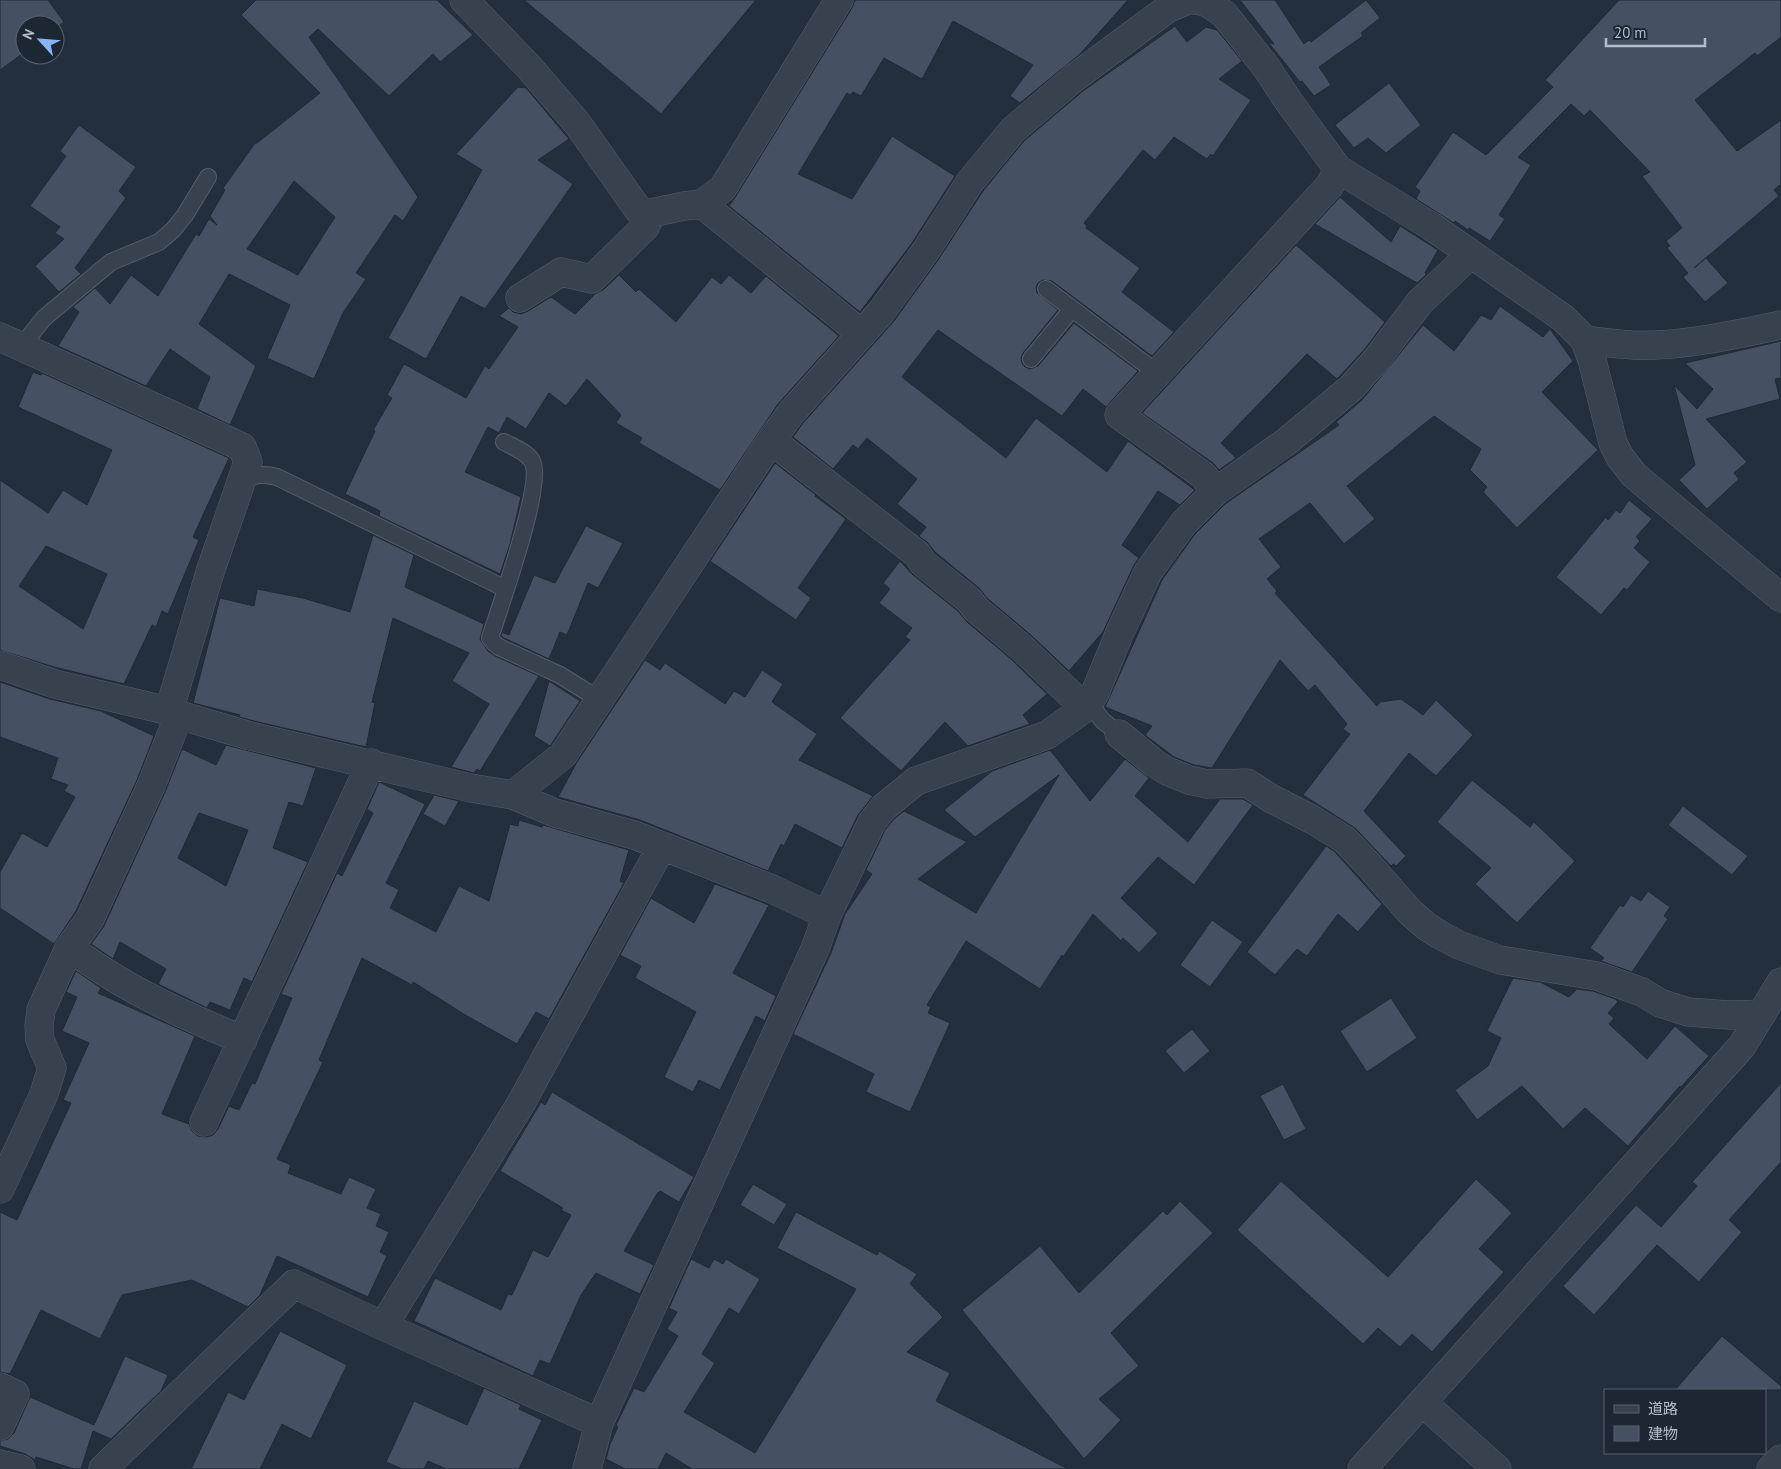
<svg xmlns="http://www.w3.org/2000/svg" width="1781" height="1469" font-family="'PT Sans','Noto Sans JP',sans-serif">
  <rect width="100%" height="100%" fill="#242f3e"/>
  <path fill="#455162" stroke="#1f2835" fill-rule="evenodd" d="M0 0H48L64 22 55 29V25H25V52L0 70Z
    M256 0H437L473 35 440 62 433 54 389 96 318 29 309 37 418 197 403 221 395 215 356 273 366 279 343 313 314 379 267 358 290 305 229 274 199 324 256 366 230 425 197 409 210 377 170 349 146 386 58 346 79 312 73 307 95 288 110 304 131 275 158 296 196 234 199 236 209 219 217 225 210 216 225 190 223 188 255 143H257L320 93 241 15ZM294 181 335 217 298 275 247 249Z
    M524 0H756L661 114Z
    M855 0H1128L1080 54 1020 103 1010 96 1033 65 953 21 922 79 884 58 861 96 853 92 850 95 847 93 798 174 852 199 892 136 955 176 912 243 860 312 729 206 736 196 852 8Z
    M1240 0H1275L1304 44 1309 40 1311 42 1366 0 1380 18 1361 33 1363 36 1319 67 1331 85 1314 96 1302 81 1300 82 1268 42 1274 44Z
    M1619 0H1781V37L1757 56 1755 53 1695 100 1737 151 1781 120V184L1774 190 1779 196 1694 268 1706 258 1728 283 1705 302 1683 277 1688 273 1667 248 1670 246 1666 241 1682 228 1642 176 1650 172 1590 110 1584 116 1571 104 1518 157 1531 165 1499 215 1505 219 1490 241 1469 228 1468 230 1455 221 1454 223 1416 199 1420 191 1415 187 1453 132 1486 155 1553 87 1545 80Z
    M1175 26 1187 42 1206 27 1217 30 1242 61 1219 79 1251 100 1213 156 1211 154 1207 159 1174 137 1155 160 1143 150 1084 223 1087 226 1086 228 1140 268 1122 292 1174 332 1152 356 1052 281 1043 280 1038 283 1036 287 1037 293 1058 310 1023 353 1021 358 1022 363 1025 367 1030 369 1038 366 1074 323 1138 371 1106 407 1083 389 1062 416 938 330 902 377 1006 458 1036 418 1107 472 1128 441 1195 490 1180 505 1158 491 1122 545 1139 558 1134 565 1103 632 1069 671 1032 636 987 598 979 588 935 552 927 542 919 536 926 527 897 504 917 479 867 438 858 449 853 445 833 469 793 437 803 423 894 321 938 260 983 191 1024 141 1083 91Z
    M1389 83 1421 125 1386 153 1368 138 1354 148 1335 125Z
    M518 87 526 88 569 139 538 160 573 184 485 309 461 296 426 359 388 338 482 170 456 154Z
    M79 125 136 167 119 191 126 198 75 268 81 274 59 292 35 266 64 239 55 233 60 227 30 206 66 156 60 151Z
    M1340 197 1391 242 1400 226 1438 250 1425 273 1427 274 1417 283 1315 224Z
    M1296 245 1385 322 1364 350 1337 379 1307 354 1221 443 1236 458 1219 470 1213 463 1142 413Z
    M619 275 636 292 639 289 676 322 712 277 721 284 729 275 751 293 766 276 839 336 778 404 720 490 639 443 642 438 616 423 621 415 587 379 566 406 549 393 526 429 507 417 499 433 488 427 465 472 521 497 510 544 500 574 379 516 380 511 345 494 375 431 373 430 392 398 387 395 404 364 466 398 485 366 489 369 518 327 499 316 509 308 513 312 521 314 528 311 551 297 575 314 595 294 603 290Z
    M1500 306 1543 337 1550 329 1573 361 1542 392 1598 450 1517 528 1483 492 1487 487 1470 470 1481 449 1434 416 1347 486 1375 519 1344 544 1310 503 1259 539 1281 567 1267 579 1277 591 1275 593 1377 706 1380 702 1401 699 1423 715 1436 700 1473 735 1436 776 1409 753 1364 811 1406 856 1396 866 1393 864 1391 866 1355 828 1303 795 1350 734 1343 729 1347 724 1315 685 1308 691 1280 660 1212 768 1194 765 1174 757 1145 735 1152 726 1105 707 1162 580 1195 534 1225 504 1339 425 1336 422 1362 400 1423 325 1454 351 1481 315 1491 320Z
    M1781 341V378L1775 379 1780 399 1706 419 1747 462 1734 473 1739 479 1707 509 1679 480 1695 465 1674 385 1697 409 1713 389 1685 363Z
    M33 372 41 375 42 373 229 458 193 537 199 540 168 614 162 611 156 627 152 625 124 684 54 667 0 650V480L48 513 63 490 87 505 112 450 18 407ZM46 546 107 574 83 629 19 586Z
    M775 463 816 495 815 496 846 519 798 588 811 598 796 620 710 561Z
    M1629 500 1652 519 1636 537 1640 541 1634 548 1650 562 1627 590 1624 588 1601 615 1556 577 1606 517 1608 520 1616 510 1620 513Z
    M586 526 623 543 598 588 588 583 567 635 560 632 549 659 504 638 501 636 502 632 509 635 534 575 555 583Z
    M373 535 414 555 405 587 484 624 480 639 488 651 495 656 539 676 480 771 477 769 474 773 451 767 489 704 452 681 469 653 393 618 372 702 375 703 366 747 254 721 239 717 240 715 193 703 220 598 254 606 257 589 303 598 350 612Z
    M900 561 913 575 958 611 966 621 1012 660 1047 694 1023 715 1030 724 968 746 945 722 901 771 840 718 910 640 905 637 912 628 879 603 890 589 883 583Z
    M645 660 660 670 665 663 725 704 734 691 745 697 762 670 783 684 772 702 817 734 799 760 873 796 858 815 842 848 795 824 784 846 781 844 768 871 640 820 558 797 577 762Z
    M549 681 580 701 550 746 534 736Z
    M0 682 50 699 101 711 154 736 137 780 76 911 54 944 0 908V872L22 833 47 847 75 797 64 791 68 785 51 779 58 758 0 737Z
    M226 745 316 768 303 806 289 802 273 848 308 862 252 982 244 978 230 1010 210 1002 207 1008 158 984 166 969 120 942 113 959 91 944 104 926 165 792 182 749 216 765ZM199 813 248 830 226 886 178 858Z
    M1050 750 1090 801 1125 759 1149 778 1135 796 1188 842 1220 799H1243L1253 805 1194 885 1158 857 1121 898 1158 933 1139 953 1123 938 1121 941 1093 914 1063 957 1062 955 1040 989 966 941 927 1005 931 1007 928 1013 950 1023 910 1112 866 1092 874 1074 793 1034 831 953 845 914 872 874 866 870 885 830 895 818 904 811 967 842 918 879 976 913 1059 775 975 837 944 810 992 771Z
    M1472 780 1530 827 1534 822 1575 861 1517 923 1475 884 1491 868 1437 822Z
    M379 782 425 804 386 883 399 890 390 908 436 932 459 886 489 901 510 824 518 826 519 820 542 827 543 825 629 850 620 881 624 883 549 1019 536 1012 517 1044 467 1016 413 982 412 985 362 958 319 1060 323 1062 277 1159 291 1165 288 1173 341 1194 349 1177 376 1189 367 1208 381 1214 376 1226 389 1232 380 1252 387 1256 368 1297 277 1256 260 1295 248 1307 192 1280 122 1295 100 1339 41 1310 10 1374 0 1372V1212L17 1220 71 1103 63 1100 89 1043 62 1031 77 997 66 992 76 971 101 988 98 993 195 1036 162 1114 189 1124 192 1131 198 1136 206 1137 213 1135 218 1129 229 1106 239 1110 252 1083 255 1084 292 998 281 994 337 873 342 876 373 813 367 809Z
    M434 795 459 801 445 826 423 814Z
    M1683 806 1748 856 1732 875 1668 825Z
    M1326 846 1334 851 1382 904 1358 932 1338 914 1307 956 1297 949 1275 975 1247 952Z
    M715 884 769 905 733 973 776 996 765 1021 756 1016 720 1090 699 1080 693 1092 664 1077 696 1012 635 978 641 966 620 955 651 898 694 923Z
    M1648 891 1670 907 1664 916 1668 919 1632 972 1601 961 1604 958 1590 948 1620 905 1623 907 1631 895 1641 901Z
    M1212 920 1243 942 1210 987 1180 965Z
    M1513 978 1540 982 1569 997 1577 989 1593 991 1615 999 1618 1002 1608 1013 1614 1018 1609 1024 1647 1059 1675 1026 1709 1056 1681 1087 1680 1086 1628 1146 1585 1108 1563 1129 1522 1086 1477 1120 1455 1090 1488 1066 1501 1038 1487 1031Z
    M1391 998 1417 1038 1367 1072 1340 1031Z
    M1192 1029 1210 1051 1184 1073 1165 1051Z
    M1781 1083V1162L1729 1220 1742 1232 1699 1282 1657 1245 1594 1315 1563 1286 1636 1205 1661 1227 1697 1186 1692 1182Z
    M1283 1084 1306 1129 1284 1140 1260 1096Z
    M552 1092 694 1177 679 1202 660 1191 659 1193 658 1192 624 1251 654 1265 640 1294 596 1273 581 1295 550 1364 540 1360 533 1376 414 1321 435 1278 501 1310 508 1294 512 1295 533 1250 548 1257 571 1215 561 1210 563 1208 500 1171 541 1102 545 1105Z
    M1476 1179 1512 1213 1479 1249 1504 1272 1432 1352 1412 1334 1400 1347 1378 1328 1363 1344 1237 1230 1281 1181 1388 1277Z
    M753 1184 787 1204 774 1225 740 1205Z
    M1180 1201 1213 1233 1111 1333 1139 1366 1099 1399 1121 1420 1084 1459 962 1310 1040 1246 1079 1293 1163 1211 1167 1215Z
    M796 1212 877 1255 879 1251 917 1274 910 1284 943 1317 907 1352 950 1373 936 1401 1068 1469H692L666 1453 658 1469H625L606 1459 610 1444 618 1427 616 1425 634 1388 644 1392 678 1336 667 1329 677 1312 669 1308 691 1259 709 1268 714 1259 723 1264 726 1259 760 1279 739 1314 729 1308 702 1354 715 1363 684 1412 755 1453 856 1289 777 1248Z
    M280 1331 347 1365 311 1439 282 1424 260 1469H191L228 1392 244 1400Z
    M1722 1336 1781 1386V1390H1675Z
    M125 1356 168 1375 161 1391 111 1439 93 1431 81 1469H74L36 1457 35 1460 25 1454 0 1446V1441L8 1439 14 1433 30 1397 94 1425Z
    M484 1388 521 1405 519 1409 542 1420 519 1469H446L428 1461 424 1469H402L386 1462 414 1401 467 1425Z"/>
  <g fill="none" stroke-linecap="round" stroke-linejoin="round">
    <defs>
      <path id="service" d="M1046 289 1157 373
        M20 348 44 318 111 262 159 242 173 230 185 215 208 177
        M1031 359 1072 309
        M504 442C513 447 527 452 532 461 545 482 499 609 490 638L494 643 499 647 560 675 600 700
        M241 480C254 475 263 473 277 477L506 589
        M1089 702 1102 720 1119 734"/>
      <path id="minor" d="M464 0 528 66 577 123 642 215 684 206 702 204 723 188 839 0
        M1193 0 1206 2 1224 14 1266 67 1289 102 1338 169 1431 226 1563 318 1585 340 1592 360 1613 443 1620 457 1634 475 1781 598
        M702 204 862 334
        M520 298 561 272 592 279 645 227 652 213
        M0 337 242 447 248 462 210 572 169 711
        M1585 340C1601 342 1616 344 1632 345 1682 347 1732 335 1781 325
        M772 439 785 451 917 554 923 563 969 600 976 609 1022 648 1085 708
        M1215 492 1204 476 1119 415 1330 185 1338 169
        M0 665 55 684 169 711 179 715 250 736 471 788 513 795 555 813 634 835 772 889 827 915
        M1119 734 1154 763 1167 771 1189 780 1207 784 1247 783 1272 799 1313 820 1344 839 1368 864 1410 912 1426 926 1440 935 1459 945 1500 960 1597 976 1642 992 1660 1003 1688 1012 1729 1015 1762 1014
        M513 795 563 755 772 439 791 413 881 312 925 252 970 182 1013 130 1074 78 1167 9 1188 0
        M69 948C85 959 101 970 118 980 158 1004 200 1022 243 1040
        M204 1122 371 763
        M0 1189 44 1094 52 1068 40 1040 39 1026 41 1010 69 948 90 919 151 786 179 715
        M383 1326 520 1105 662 846
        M0 1387 15 1394 0 1426
        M1422 1402 1497 1469
        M0 1464 21 1469
        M103 1469 294 1284 383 1326 599 1423
        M587 1469 599 1423 815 949 827 915 872 822 884 807 916 781 1047 735 1085 708 1095 693 1120 632 1148 572 1183 524 1215 492 1286 442 1351 388 1376 360 1420 302 1471 254
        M1362 1469 1742 1046 1781 982
        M1771 1469 1781 1459"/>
    </defs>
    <use href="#service" stroke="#565f6c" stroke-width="18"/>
    <use href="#minor" stroke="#565f6c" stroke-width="29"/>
    <use href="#service" stroke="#38414e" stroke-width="16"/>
    <use href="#minor" stroke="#38414e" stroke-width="28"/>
  </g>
  <rect x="1604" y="1389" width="162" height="65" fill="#1d2633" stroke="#59626f"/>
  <rect x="1614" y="1405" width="25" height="8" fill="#38414e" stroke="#59626f"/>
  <text x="1648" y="1414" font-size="15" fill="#b4bcc9">道路</text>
  <rect x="1614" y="1426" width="25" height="15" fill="#455162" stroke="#59626f"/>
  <text x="1648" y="1439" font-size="15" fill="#b4bcc9">建物</text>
  <g transform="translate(40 40) rotate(296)"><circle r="24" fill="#1d2633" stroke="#59626f"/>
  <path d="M0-4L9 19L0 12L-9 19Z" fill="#8ab4f8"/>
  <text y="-8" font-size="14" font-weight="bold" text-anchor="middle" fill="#b4bcc9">N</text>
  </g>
  <path d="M1606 38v8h99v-8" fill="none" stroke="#b4bcc9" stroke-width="2.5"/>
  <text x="1614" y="38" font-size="15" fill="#b4bcc9" stroke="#1d2633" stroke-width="4" paint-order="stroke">20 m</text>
</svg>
